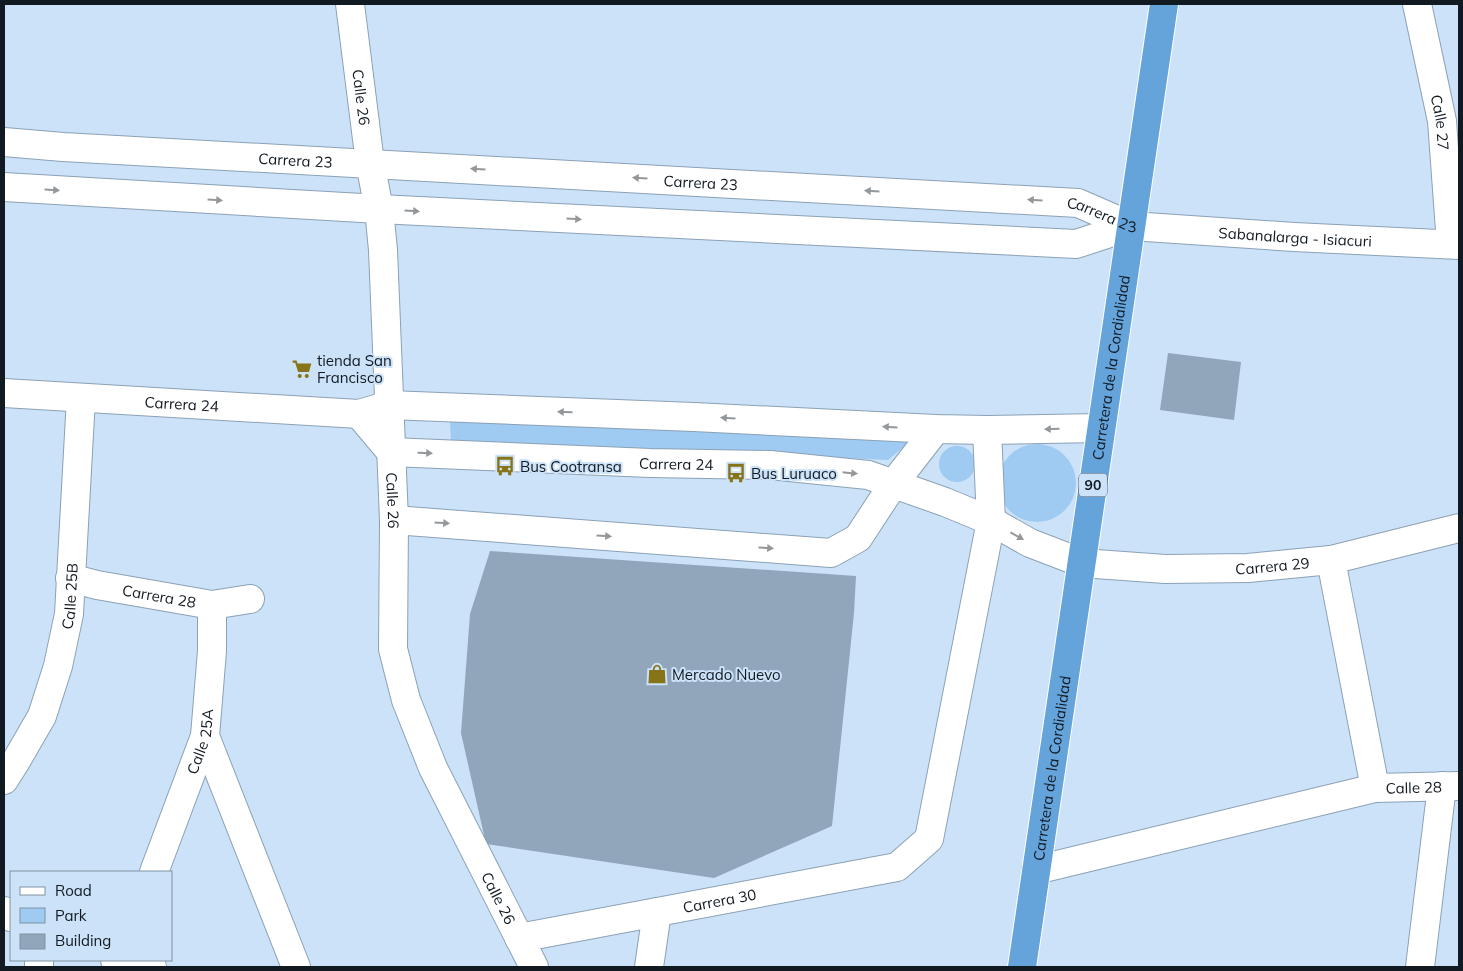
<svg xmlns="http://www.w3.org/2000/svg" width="1463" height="971" font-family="Mulish,sans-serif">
  <rect width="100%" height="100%" fill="#cbe2f8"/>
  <path fill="#9fcaf2" d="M450 421 912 440 888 460 451 441Z
    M998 483a39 39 0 1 1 78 0a39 39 0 1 1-78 0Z
    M939 464a18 18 0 1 1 36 0a18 18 0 1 1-36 0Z"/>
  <path fill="#91a6bb" d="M1168 353 1241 362 1234 420 1160 410Z
    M490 551 856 576 854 613 832 826 714 878 486 844 461 733 470 614Z"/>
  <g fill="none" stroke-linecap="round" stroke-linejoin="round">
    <defs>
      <g id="minor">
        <path id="s1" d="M350 4 370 163 379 209 383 250 394 520 393 649 406 700 433 768 534 967"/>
        <path id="s2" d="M1417 4 1442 121 1451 244"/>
        <path id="s3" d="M4 142 63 147 1078 203 1131 226 1294 237 1459 245"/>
        <path d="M4 187 379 209 1076 244 1131 226"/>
        <path id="s4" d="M4 393 359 414 389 405 694 417 936 429 987 430 1101 428"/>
        <path id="s5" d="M359 414 391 452 650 463 770 465 868 475 945 502 991 521 1030 543 1082 563 1165 569 1248 568 1331 560 1459 528"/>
        <path d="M394 520 831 553 858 538 894 483 936 429"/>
        <path id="s6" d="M1331 560 1375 788 1459 786"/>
        <path id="s7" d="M70 578 97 585 212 605 250 599"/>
        <path d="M205 736 296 967"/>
        <path id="s8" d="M4 780 16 761 42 716 58 666 69 614 81 398"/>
        <path d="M1036 870 1375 788"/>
        <path id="s9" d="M154 872 205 736 212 651V605"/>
        <path d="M4 911 11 917"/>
        <path id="s10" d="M519 938 897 867 929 839 991 521 987 430"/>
        <path d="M115 960 152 967"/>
        <path d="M39 967V960"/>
        <path d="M649 967 657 912"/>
        <path d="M1420 967 1442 786"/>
      </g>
      <g id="highway">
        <path id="s11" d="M1022 967 1164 4"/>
      </g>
    </defs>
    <use href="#minor" stroke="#8ba1b5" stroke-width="30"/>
    <use href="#highway" stroke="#fff" stroke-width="30"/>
    <use href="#minor" stroke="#fff" stroke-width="28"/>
    <use href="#highway" stroke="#65a3db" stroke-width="28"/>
  </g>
  <defs><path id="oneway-solid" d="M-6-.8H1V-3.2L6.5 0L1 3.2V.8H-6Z" transform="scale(1.25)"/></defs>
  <g fill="#94989b">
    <use href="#oneway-solid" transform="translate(478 169) rotate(-177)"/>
    <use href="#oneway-solid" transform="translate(640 178) rotate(-177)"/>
    <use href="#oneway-solid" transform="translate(52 190) rotate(3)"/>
    <use href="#oneway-solid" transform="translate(872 191) rotate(-177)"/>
    <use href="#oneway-solid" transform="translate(215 200) rotate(3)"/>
    <use href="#oneway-solid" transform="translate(1035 200) rotate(-177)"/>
    <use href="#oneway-solid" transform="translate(412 211) rotate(3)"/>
    <use href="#oneway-solid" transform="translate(574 219) rotate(3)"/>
    <use href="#oneway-solid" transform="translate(565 412) rotate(-178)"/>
    <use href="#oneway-solid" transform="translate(728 418) rotate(-177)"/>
    <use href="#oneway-solid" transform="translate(890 427) rotate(-177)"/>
    <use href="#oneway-solid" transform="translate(1052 429) rotate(179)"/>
    <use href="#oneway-solid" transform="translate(425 453) rotate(2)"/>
    <use href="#oneway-solid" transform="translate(850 473) rotate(6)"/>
    <use href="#oneway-solid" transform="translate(442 523) rotate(4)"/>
    <use href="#oneway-solid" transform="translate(604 536) rotate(4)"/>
    <use href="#oneway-solid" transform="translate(1017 536) rotate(29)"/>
    <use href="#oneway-solid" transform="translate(766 548) rotate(4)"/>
  </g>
  <defs>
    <symbol id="supermarket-bare" viewBox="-9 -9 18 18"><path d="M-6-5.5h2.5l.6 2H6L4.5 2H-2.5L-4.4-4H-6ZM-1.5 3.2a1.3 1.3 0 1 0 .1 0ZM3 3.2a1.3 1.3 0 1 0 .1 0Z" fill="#867417" stroke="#cbe2f8" stroke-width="2.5" paint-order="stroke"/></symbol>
    <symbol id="bus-bare" viewBox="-9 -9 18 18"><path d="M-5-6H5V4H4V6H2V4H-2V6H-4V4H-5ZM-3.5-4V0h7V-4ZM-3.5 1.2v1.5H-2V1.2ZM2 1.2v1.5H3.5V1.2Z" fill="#867417" stroke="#cbe2f8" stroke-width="2.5" paint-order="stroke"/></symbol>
    <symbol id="shop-bare" viewBox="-9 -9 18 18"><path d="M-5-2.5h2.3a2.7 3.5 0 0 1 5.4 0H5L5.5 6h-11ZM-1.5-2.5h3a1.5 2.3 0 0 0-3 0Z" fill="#867417" stroke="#cbe2f8" stroke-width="2.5" paint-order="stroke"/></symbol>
  </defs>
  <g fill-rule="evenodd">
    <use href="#supermarket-bare" x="288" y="355" width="28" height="28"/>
    <use href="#bus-bare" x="491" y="452" width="28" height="28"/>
    <use href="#bus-bare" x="722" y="459" width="28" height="28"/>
    <use href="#shop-bare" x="643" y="660" width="28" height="28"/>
  </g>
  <g text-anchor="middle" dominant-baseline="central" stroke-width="4" stroke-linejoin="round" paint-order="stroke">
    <rect fill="#cbe2f8" stroke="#495562" stroke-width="1" x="1079" y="473.5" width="28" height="23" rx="4"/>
    <g font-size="14" font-weight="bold" fill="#111921">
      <text x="1093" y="485">90</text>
    </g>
    <g font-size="15" fill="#111921" stroke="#cbe2f8">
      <text stroke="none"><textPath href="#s1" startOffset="94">Calle 26</textPath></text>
      <text stroke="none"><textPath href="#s2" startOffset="121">Calle 27</textPath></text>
      <text stroke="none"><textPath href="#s3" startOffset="292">Carrera 23</textPath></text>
      <text stroke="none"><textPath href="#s3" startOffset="698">Carrera 23</textPath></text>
      <text stroke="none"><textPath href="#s3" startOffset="1102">Carrera 23</textPath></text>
      <text stroke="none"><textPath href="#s3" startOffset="1298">Sabanalarga - Isiacuri</textPath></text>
      <text stroke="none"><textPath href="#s11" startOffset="606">Carretera de la Cordialidad</textPath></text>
      <text stroke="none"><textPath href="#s4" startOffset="178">Carrera 24</textPath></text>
      <text stroke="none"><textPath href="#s5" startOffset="335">Carrera 24</textPath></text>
      <text stroke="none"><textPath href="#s1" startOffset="499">Calle 26</textPath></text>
      <text stroke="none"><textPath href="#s5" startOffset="950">Carrera 29</textPath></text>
      <text stroke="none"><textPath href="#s8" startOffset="198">Calle 25B</textPath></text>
      <text stroke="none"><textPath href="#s7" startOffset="91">Carrera 28</textPath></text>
      <text stroke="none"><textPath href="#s9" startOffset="139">Calle 25A</textPath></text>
      <text stroke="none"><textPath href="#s11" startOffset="201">Carretera de la Cordialidad</textPath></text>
      <text stroke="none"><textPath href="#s6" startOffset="271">Calle 28</textPath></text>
      <text stroke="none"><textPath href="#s1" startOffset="919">Calle 26</textPath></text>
      <text stroke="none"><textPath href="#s10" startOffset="204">Carrera 30</textPath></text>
    </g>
    <g font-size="15" fill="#111921" stroke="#cbe2f8" text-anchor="start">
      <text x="317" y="360">tienda San<tspan x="317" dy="17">Francisco</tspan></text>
      <text x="520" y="466">Bus Cootransa</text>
      <text x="751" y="473">Bus Luruaco</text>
      <text x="672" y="674">Mercado Nuevo</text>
    </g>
  </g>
  <rect width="1463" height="971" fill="none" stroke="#111921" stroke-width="10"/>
  <rect x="10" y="871" width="162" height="90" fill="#cbe2f8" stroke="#8192a2"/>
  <rect x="20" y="887" width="25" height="8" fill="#ffffff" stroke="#8192a2"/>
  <text x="55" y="896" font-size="15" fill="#111921">Road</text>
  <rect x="20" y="908" width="25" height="15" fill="#9fcaf2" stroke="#8192a2"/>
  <text x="55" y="921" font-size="15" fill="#111921">Park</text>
  <rect x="20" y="934" width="25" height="15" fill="#91a6bb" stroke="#8192a2"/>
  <text x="55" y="946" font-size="15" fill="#111921">Building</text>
</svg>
